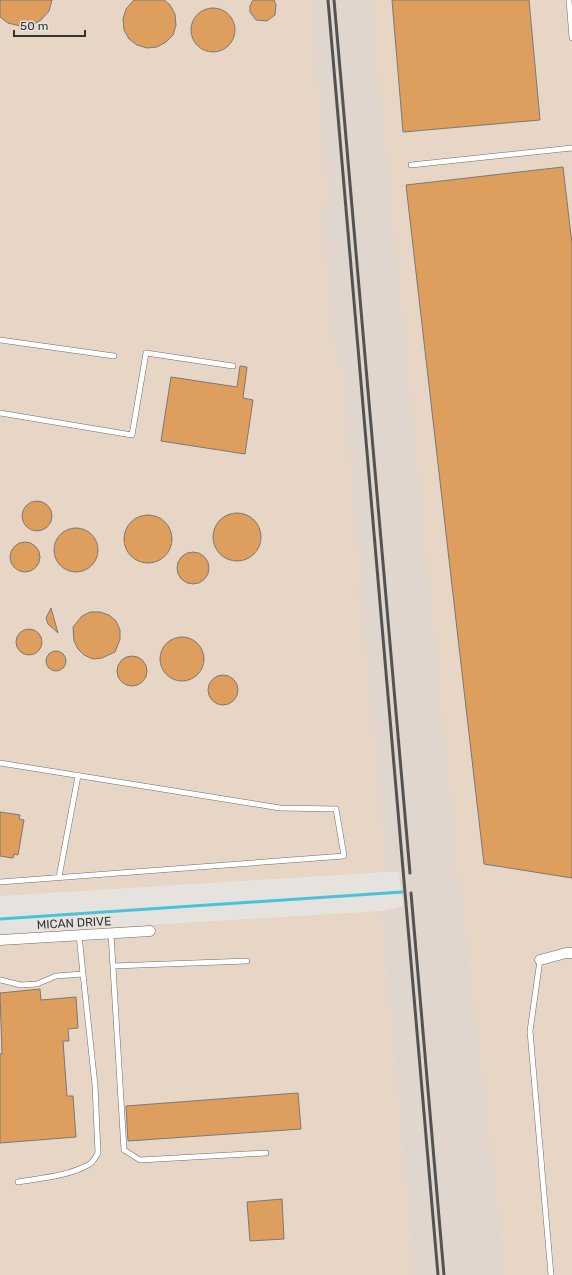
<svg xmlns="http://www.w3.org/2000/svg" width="572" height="1275" font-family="Rubik,sans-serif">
  <rect width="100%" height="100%" fill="#e6e2de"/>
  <path fill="#e7d6c5" d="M0 0H311L386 872 0 896Z
    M371 0H572V1275H506L457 860Z
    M381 911 414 1275H0V934Z"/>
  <path fill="#e1d6cd" d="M311 0H371L457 860 506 1275H414L381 911 403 906 399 872H386L363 610 356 590 361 586 342 362 336 360 321 201 328 200Z"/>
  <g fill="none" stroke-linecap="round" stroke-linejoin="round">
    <path stroke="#4ac3da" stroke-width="3" d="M0 919 402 892"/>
  </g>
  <path fill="#de9f5e" stroke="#7b7874" d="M0 0H52L49 11 41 20 31 26H20L8 23 0 17Z
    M134 0H164L170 5 175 14 176 25 173 35 166 42 157 47 147 48 137 45 129 39 124 30 123 19 126 9Z
    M253 0H274L276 5 275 15 267 21 256 20 250 12V6Z
    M392 0H529L540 120 403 132Z
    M191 30a22 22 0 1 1 44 0a22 22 0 1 1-44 0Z
    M563 167 572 244V878L484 864 406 185Z
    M240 366 247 367 243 398 253 400 245 454 161 441 171 377 237 387Z
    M22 516a15 15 0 1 1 30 0a15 15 0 1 1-30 0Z
    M213 537a24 24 0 1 1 48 0a24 24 0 1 1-48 0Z
    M124 539a24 24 0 1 1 48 0a24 24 0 1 1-48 0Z
    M54 550a22 22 0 1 1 44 0a22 22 0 1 1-44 0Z
    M10 557a15 15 0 1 1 30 0a15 15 0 1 1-30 0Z
    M177 568a16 16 0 1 1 32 0a16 16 0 1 1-32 0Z
    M51 608 58 633 48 624 46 618Z
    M90 612H100L109 615 116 621 120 630V639L115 652 102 658 93 659 84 655 78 649 74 641 73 627 82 616Z
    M16 642a13 13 0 1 1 26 0a13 13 0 1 1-26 0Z
    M160 659a22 22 0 1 1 44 0a22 22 0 1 1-44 0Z
    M46 661a10 10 0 1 1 20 0a10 10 0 1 1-20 0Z
    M117 671a15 15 0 1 1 30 0a15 15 0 1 1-30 0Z
    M208 690a15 15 0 1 1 30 0a15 15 0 1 1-30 0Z
    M0 812 20 815 19 819 24 820 18 855 14 854 13 858 0 856Z
    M40 989 41 1000 76 997 78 1028 68 1029 69 1041H63L67 1096H73L76 1137 0 1143V1054H2L0 993Z
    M298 1093 301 1129 128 1141 126 1106Z
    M282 1199 284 1239 250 1241 247 1202Z"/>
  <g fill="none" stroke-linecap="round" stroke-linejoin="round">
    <defs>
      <path id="lane" d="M569 0 572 38
        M411 165 572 148
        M0 340 114 356
        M0 413 132 435 146 353 233 366
        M0 763 280 808 336 809 344 856 0 882
        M59 877 78 776
        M111 934 124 1150 140 1160 266 1153
        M540 960 530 1031 551 1275
        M113 966 247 961
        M0 980 21 985 37 984 56 976 83 974 79 935
        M18 1182C41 1178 68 1176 88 1165 93 1163 95 1158 98 1153L95 1085 83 974"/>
      <path id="street" d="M0 940 150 931
        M540 960 566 953H572"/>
    </defs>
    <use href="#lane" stroke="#6f6b68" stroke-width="6"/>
    <use href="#street" stroke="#6f6b68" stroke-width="11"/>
    <use href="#lane" stroke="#fff" stroke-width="5"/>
    <use href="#street" stroke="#fff" stroke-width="10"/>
    <path stroke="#555351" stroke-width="3" d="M328 0 438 1275
      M334 0 410 873
      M411 893 444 1275"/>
  </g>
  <g text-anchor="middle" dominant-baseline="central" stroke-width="3" stroke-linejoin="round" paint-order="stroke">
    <g font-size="12" fill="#353332" stroke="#e6e2de">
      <text transform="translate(74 923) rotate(-3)">MICAN DRIVE</text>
    </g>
  </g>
  <path d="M14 30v6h71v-6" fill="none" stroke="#353332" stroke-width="2"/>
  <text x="20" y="30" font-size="12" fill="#353332" stroke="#e6e2de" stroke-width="3" paint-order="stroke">50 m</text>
</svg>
